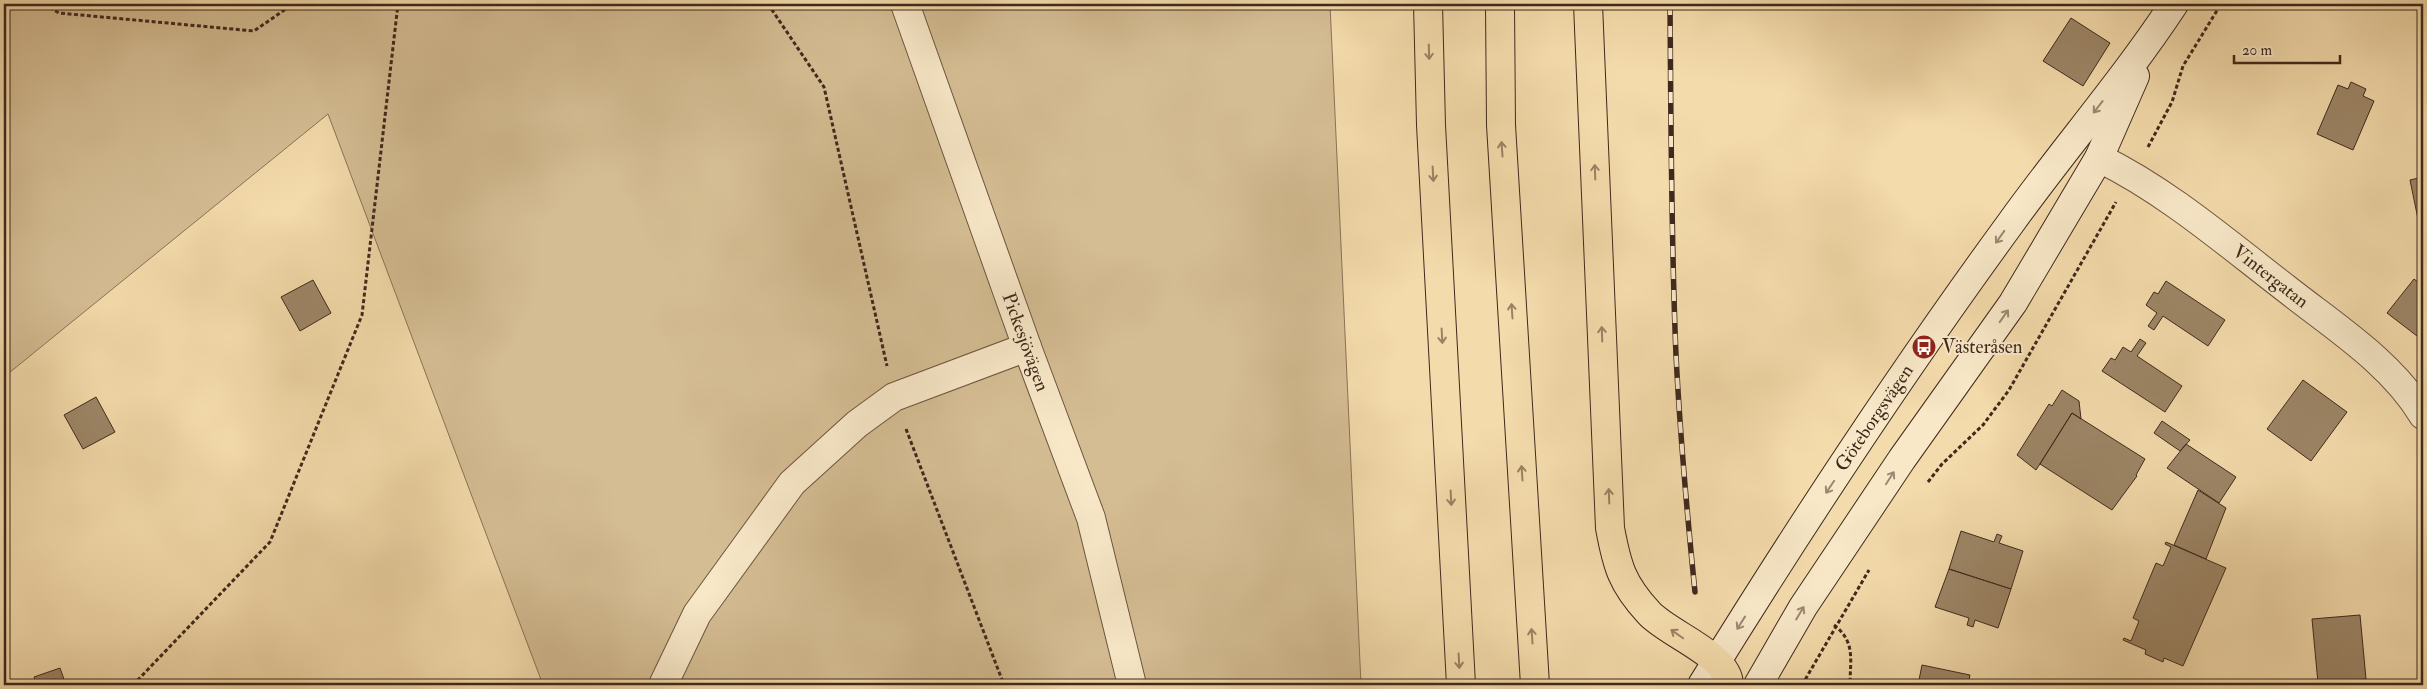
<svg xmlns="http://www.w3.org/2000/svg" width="2427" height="689" font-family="'IM FELL Double Pica',serif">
  <rect width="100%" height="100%" fill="#f4dbab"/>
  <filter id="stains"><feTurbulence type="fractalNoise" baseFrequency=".004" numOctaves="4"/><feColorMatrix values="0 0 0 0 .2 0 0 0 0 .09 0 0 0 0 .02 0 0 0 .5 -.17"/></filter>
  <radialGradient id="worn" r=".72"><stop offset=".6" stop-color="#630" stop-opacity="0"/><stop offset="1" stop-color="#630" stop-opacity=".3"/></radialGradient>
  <path fill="#d5bd93" stroke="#8a7358" d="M4 4H1330L1361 685H543L328 114 4 377Z"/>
  <path fill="#9d8667" stroke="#3f291d" d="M2071 18 2110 43 2083 86 2043 61Z
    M2351 82 2366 89 2363 96 2374 101 2353 150 2317 134 2338 85 2348 89Z
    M2423 177V218L2418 219 2410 180Z
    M2414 279 2423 286V328L2417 336 2387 313Z
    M313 280 331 313 300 331 281 297Z
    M2166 281 2225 320 2208 346 2163 316 2154 330 2148 326 2157 313 2146 305 2154 292 2158 294Z
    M2140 339 2146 343 2137 356 2182 386 2165 412 2102 371 2111 358 2115 360 2123 347 2131 352Z
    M2303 380 2347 412 2311 461 2267 429Z
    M2062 390 2079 401 2081 419 2072 413 2036 470 2017 455 2049 404 2052 406Z
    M96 397 115 432 83 449 64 415Z
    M2072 413 2145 459 2136 475 2137 476 2112 510 2040 464Z
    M2162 421 2190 440 2180 451 2154 433Z
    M2186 444 2236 477 2219 503 2167 468Z
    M2198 490 2226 508 2206 559 2174 545Z
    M1961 531 1994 542 1997 534 2002 536 1999 543 2023 551 2011 589 1949 569Z
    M2166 542 2226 568 2183 666 2164 658 2163 662 2145 654 2146 650 2123 640 2124 638 2131 641 2139 621 2133 618 2156 563 2163 566 2171 547 2165 544Z
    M1949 569 2011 589 1998 628 1975 620 1973 627 1967 625 1969 618 1935 607Z
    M2360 615 2366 679 2318 683 2312 619Z
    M1922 665 1970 675 1968 685H1918Z
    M60 668 66 685H37L34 677Z"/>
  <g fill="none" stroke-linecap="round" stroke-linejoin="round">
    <defs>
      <g id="street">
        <path id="s1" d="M905 4 1027 347 1091 518 1132 685"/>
        <path id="s2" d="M2099 158C2167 191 2228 244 2288 290 2335 327 2392 363 2423 415"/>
        <path d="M663 685 697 614 792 483 857 424 894 397 1027 347"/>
      </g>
      <g id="secondary">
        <path id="s3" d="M1702 685C1799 528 1901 373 2010 224 2063 150 2124 80 2174 4"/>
        <path d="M1758 685 1803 607 1902 459 2013 303 2099 158 2135 76"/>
      </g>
      <path id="highway" d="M1428 4 1431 125 1461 685
        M1500 4 1501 125 1535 685
        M1588 4 1610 528C1617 566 1622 584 1649 613 1668 634 1729 655 1729 685"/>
    </defs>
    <use href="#street" stroke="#6c5640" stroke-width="30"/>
    <use href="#secondary" stroke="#3f291d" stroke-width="30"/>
    <use href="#highway" stroke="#3f291d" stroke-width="30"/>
    <path stroke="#3f291d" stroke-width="3" stroke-dasharray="4 2.5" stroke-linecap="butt" d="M44 4 59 13 254 31 293 4
      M768 4 824 87 887 366
      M2148 147 2172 102 2183 66 2221 4
      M906 429 1004 685
      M1928 482 1942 464 1983 425 2009 390 2116 202
      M1834 625C1856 642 1850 660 1850 685
      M133 685 270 542 362 315 398 4
      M1802 685 1869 570"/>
    <use href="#street" stroke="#f8e8c8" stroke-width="28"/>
    <use href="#secondary" stroke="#f8e8c8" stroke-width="28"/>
    <use href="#highway" stroke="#f4dbab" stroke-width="28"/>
    <defs>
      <path id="rail" d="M1670 4C1671 121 1671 238 1676 355 1680 434 1687 513 1695 592"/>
    </defs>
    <use href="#rail" stroke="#3f291d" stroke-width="5.5"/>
    <use href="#rail" stroke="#f8e8c8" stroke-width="4" stroke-dasharray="11" stroke-linecap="butt"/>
  </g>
  <defs><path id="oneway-shaft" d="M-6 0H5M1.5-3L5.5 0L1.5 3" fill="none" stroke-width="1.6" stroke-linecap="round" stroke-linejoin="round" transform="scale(1.25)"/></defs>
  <g stroke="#9a8264">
    <use href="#oneway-shaft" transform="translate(1429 52) rotate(88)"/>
    <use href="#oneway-shaft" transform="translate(1502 149) rotate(-94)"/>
    <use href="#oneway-shaft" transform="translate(1595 172) rotate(-92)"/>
    <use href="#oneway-shaft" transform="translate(1433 174) rotate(87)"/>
    <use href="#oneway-shaft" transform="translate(1512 311) rotate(-94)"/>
    <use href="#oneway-shaft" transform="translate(1602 334) rotate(-92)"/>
    <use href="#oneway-shaft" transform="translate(1442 336) rotate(87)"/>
    <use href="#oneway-shaft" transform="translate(1522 473) rotate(-94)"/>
    <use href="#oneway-shaft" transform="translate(1609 496) rotate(-92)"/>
    <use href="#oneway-shaft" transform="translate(1451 498) rotate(87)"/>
    <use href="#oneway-shaft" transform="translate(1677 634) rotate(-145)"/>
    <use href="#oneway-shaft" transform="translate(1532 636) rotate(-94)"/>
    <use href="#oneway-shaft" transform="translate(1459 661) rotate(87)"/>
  </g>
  <g stroke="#9c8872">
    <use href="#oneway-shaft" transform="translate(2098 107) rotate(128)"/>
    <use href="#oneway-shaft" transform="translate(2000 237) rotate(125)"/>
    <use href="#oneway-shaft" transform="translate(2004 316) rotate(-55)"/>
    <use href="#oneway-shaft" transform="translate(1890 478) rotate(-57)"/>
    <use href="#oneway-shaft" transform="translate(1830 487) rotate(124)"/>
    <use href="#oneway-shaft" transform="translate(1800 613) rotate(-59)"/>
    <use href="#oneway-shaft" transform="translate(1741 623) rotate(122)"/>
  </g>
  <defs>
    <symbol id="bus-disc" viewBox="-11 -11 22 22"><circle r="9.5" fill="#8f2418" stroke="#f8e8c8"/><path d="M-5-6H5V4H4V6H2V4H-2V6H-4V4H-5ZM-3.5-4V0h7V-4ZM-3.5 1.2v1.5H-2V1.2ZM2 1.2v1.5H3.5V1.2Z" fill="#fff"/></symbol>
  </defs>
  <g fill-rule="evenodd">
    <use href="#bus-disc" x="1910" y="333" width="28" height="28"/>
  </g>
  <g text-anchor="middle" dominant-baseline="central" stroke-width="4" stroke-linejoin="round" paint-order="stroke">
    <g font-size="19" fill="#3f291d" stroke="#f8e8c8">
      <text stroke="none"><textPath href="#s2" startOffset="209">Vintergatan</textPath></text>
      <text stroke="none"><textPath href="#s1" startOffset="359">Pickesjövägen</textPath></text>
      <text stroke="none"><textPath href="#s3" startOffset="318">Göteborgsvägen</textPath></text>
    </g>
    <g font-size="19" fill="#3f291d" stroke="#f8e8c8" text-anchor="start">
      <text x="1942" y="347">Västeråsen</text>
    </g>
  </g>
  <rect width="2427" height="689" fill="none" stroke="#f4dbab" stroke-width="20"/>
  <rect x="5" y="5" width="2417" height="679" fill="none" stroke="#3f291d" stroke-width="2.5"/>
  <rect x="10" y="10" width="2407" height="669" fill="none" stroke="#3f291d"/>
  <path d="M2234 55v8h106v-8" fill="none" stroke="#3f291d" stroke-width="2.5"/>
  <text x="2242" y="55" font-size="15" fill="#3f291d" stroke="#f8e8c8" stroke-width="4" paint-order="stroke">20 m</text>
  <rect width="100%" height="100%" filter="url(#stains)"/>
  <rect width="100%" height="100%" fill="url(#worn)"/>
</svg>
